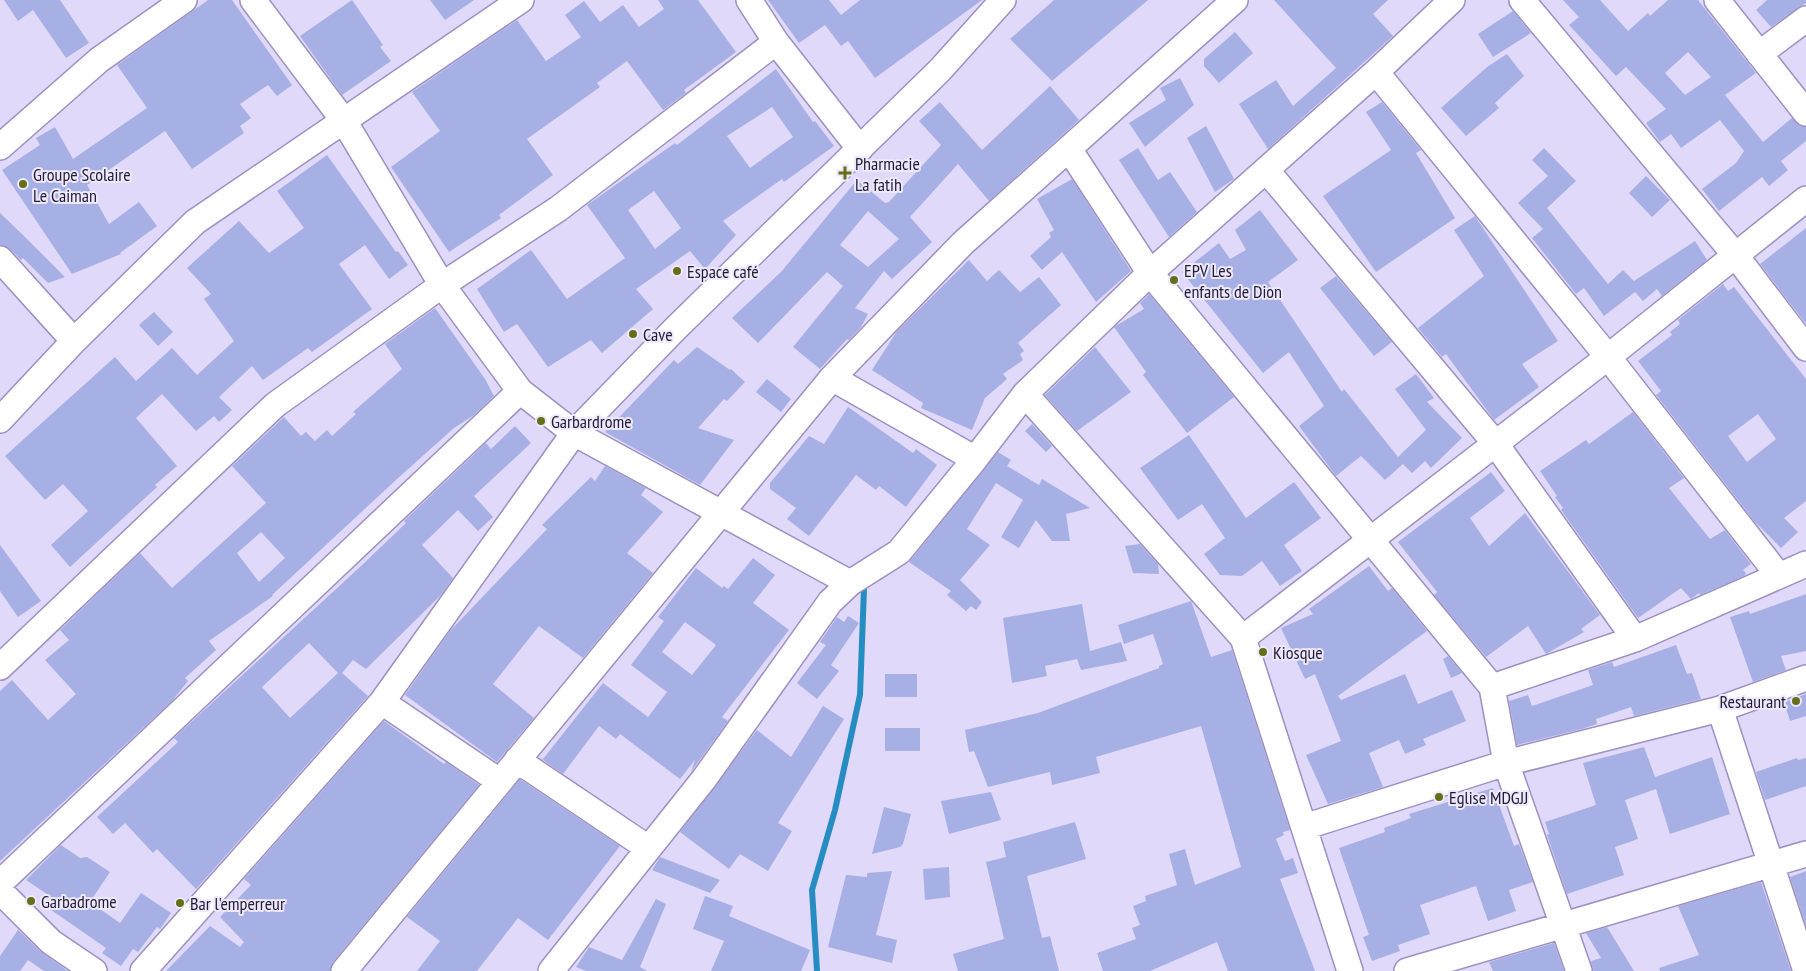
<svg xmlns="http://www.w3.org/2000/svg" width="1806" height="971" font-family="'PT Sans Narrow',sans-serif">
  <rect width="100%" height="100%" fill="#e0d9f9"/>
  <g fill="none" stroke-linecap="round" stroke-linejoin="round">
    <path stroke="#258dc2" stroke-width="6" d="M817 971 812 890 835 810 860 695 864 589"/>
  </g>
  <path fill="#a7b0e4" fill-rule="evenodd" d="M4 0H60L89 43 66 58 33 10 18 21Z
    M208 0H232L292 85 277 96 268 85 240 104 251 118 240 126 244 133 192 169 165 131 87 185 109 224 139 202 157 226 120 253 121 254 72 274 2 170 40 145 36 138 55 127 73 159 147 108 117 65Z
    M352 0 383 45 380 47 391 61 342 95 300 36Z
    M430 0H474L445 20Z
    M658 0H698L736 52 684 90 686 93 663 110 627 61 597 83 600 87 527 139 553 175 499 215 501 218 449 252 391 167 440 131 412 92 517 20 546 61 581 37 565 15 584 1 600 22 623 5 639 27 664 9Z
    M768 0H829L841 15 860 0H982L875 78 848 41 841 46 825 25 799 43Z
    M1054 0H1148L1052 81 1010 39Z
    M1274 0H1388L1373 14 1393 36 1268 149 1239 104 1276 80 1293 106 1336 68Z
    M1563 0H1600L1628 31 1648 13 1650 16 1668 0H1698L1756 73 1725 95 1763 142 1792 118 1800 126 1806 127V141L1781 161 1788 170 1769 186 1762 177 1719 211 1702 189 1736 163 1744 151 1720 120 1681 148 1671 134 1660 142 1646 123 1666 109 1626 67 1616 76 1584 41 1569 25 1579 17ZM1688 52 1711 77 1685 95 1665 73Z
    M1767 0H1806V3L1771 27 1756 10Z
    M1513 11 1531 33 1493 57 1478 34Z
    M1235 32 1253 53 1219 83 1204 66V59Z
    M1507 54 1524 76 1495 103 1499 108 1466 136 1441 108 1487 67Z
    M776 69 813 122 815 121 834 146 784 182 782 179 723 221 736 235 705 269 690 251 636 289 653 309 602 353 591 340 548 367 517 324 504 332 477 289 531 250 567 299 625 258 587 205 675 143 677 145ZM772 107 793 137 750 168 727 136ZM654 191 681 228 655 249 628 210Z
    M1180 78 1194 105 1145 147 1129 123 1166 100 1160 88Z
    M1050 86 1079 120 989 201 958 164 910 217 932 242 892 279 884 271 855 308 868 314 861 327 849 340 847 339 820 369 793 347 843 286 827 272 758 343 732 318 781 272 857 180 885 203 889 202 941 145 919 121 940 102 982 150ZM868 211 899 239 868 267 840 245Z
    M1382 102 1421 150 1416 153 1455 218 1376 272 1323 196 1391 150 1366 112Z
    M1206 126 1234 179 1215 192 1187 138Z
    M1138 148 1158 180 1170 172 1197 212 1169 237 1119 160Z
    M1544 148 1576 181 1547 208 1608 284 1623 270 1634 281 1695 241 1707 260 1662 296 1657 289 1643 301 1635 292 1604 316 1584 288 1576 294 1532 238 1543 229 1518 203 1548 176 1532 160Z
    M327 155 396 252 398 251 408 265 389 279 365 245 339 264 372 309 312 352 308 348 263 380 252 366 219 397 232 410 219 422 214 416 196 431 162 394 136 418 177 466 155 485 157 487 70 567 51 545 88 511 63 484 45 500 5 456 115 357 136 381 172 348 197 375 234 341 204 299 211 294 187 268 239 221 269 253 304 228 277 191Z
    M1646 176 1670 200 1652 217 1629 193Z
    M1072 179 1131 271 1096 302 1062 252 1042 270 1030 256 1051 237 1049 233 1054 230 1037 199Z
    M1260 210 1298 260 1268 282 1342 392 1344 389 1398 457 1426 430 1395 389 1416 374 1434 398 1427 402 1462 438 1431 468 1425 461 1412 473 1403 464 1385 480 1361 456 1336 476 1299 426 1324 406 1289 352 1263 373 1182 272 1219 243 1230 259 1246 250 1235 230Z
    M0 213 22 234 65 277 48 283 23 258 21 260 10 249 0 245Z
    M1475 216 1558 341 1522 364 1539 387 1494 420 1446 354 1442 357 1418 328 1484 276 1454 230Z
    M1806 228V324L1760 264Z
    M969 260 987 281 999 270 1020 292 1039 277 1061 305 1018 343 1024 351 1020 354 1023 360 1003 374 1007 379 985 398 972 430 921 408 923 403 872 370 897 331Z
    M1336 276 1392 342 1374 356 1320 288Z
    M1723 284 1728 291 1734 287 1806 379V501L1784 518 1798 532 1781 548 1755 522 1656 395 1661 391 1638 361 1672 335 1670 332 1680 324 1678 320ZM1758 414 1776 439 1747 462 1728 436Z
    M1149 294 1234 397 1187 433 1143 375 1146 372 1114 327 1144 309 1140 303Z
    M435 308 485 379 494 396 474 415 454 428 397 479 272 595 273 596 209 641 216 650 185 678 188 681 172 701 0 861V691L12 680 48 720 76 694 45 660 69 640 60 630 140 553 172 588 266 503 232 466 284 417 301 436 306 432 315 441 327 430 332 436 356 414 353 412 402 369 385 344ZM261 532 285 558 259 582 237 553Z
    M154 312 173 332 158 346 139 325Z
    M697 347 730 370 731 369 745 382 727 401 724 399 698 428 734 440 700 485 605 432 674 360 678 364Z
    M1095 347 1131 392 1077 431 1045 395Z
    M767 379 791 399 781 412 756 392Z
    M848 407 913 453 916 449 937 465 906 507 879 486 876 490 856 475 809 536 787 519 796 508 770 489V483L809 436 824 444Z
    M1633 412 1684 478 1669 488 1710 539 1725 530 1751 564 1743 570 1746 573 1744 576 1700 595 1699 593 1691 599 1681 588 1638 618 1561 510 1563 508 1555 497 1557 496 1540 471 1586 440 1589 444Z
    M1032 424 1052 446 1046 452 1025 431Z
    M515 426 531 443 474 496 493 517 478 531 458 510 422 545 453 578 441 595 366 669 353 660 342 673 368 696 196 889 157 849 153 853 125 823 113 834 97 817 178 742 174 738 361 566 406 523 404 521 486 443 491 449ZM309 643 338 673 290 718 262 687Z
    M1189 435 1246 518 1294 482 1321 518 1284 545 1302 571 1280 586 1262 561 1242 576 1220 575 1204 554 1225 538 1202 504 1178 520 1140 468Z
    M998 452 1011 460 1007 466 1039 485 1042 479 1090 508 1066 514 1070 541H1052L1036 520 1019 548 1001 537 1023 500 996 483 967 529 990 545 960 580 982 602 976 610 971 606 966 611 947 595 951 591 909 562Z
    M605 466 646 488 641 495 663 512 627 553 653 573 583 658 539 626 493 684 534 718 497 762 405 695 450 631 547 529 542 525 591 477 595 481Z
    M1491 472 1505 491 1470 518 1489 546 1525 513 1600 615 1581 629 1584 632 1546 654 1528 626 1486 657 1434 595 1437 592 1398 542Z
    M1140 544 1158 564 1159 574 1133 573 1125 546Z
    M0 545 41 601 18 617 0 591Z
    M753 558 775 575 753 603 789 630 722 717 728 721 691 772 695 760 680 779 620 734 616 739 599 726 563 774 539 757 543 759 603 683 648 717 667 692 631 665 664 621 658 617 696 568 722 588 724 586 728 589ZM685 622 716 645 692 675 662 652Z
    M1369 566 1388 591 1392 588 1427 631 1338 696 1341 700 1405 674 1418 704 1452 690 1466 721 1423 739 1426 745 1405 754 1399 740 1369 753 1383 787 1328 804 1306 755 1341 741 1315 674 1305 679 1281 628 1313 614 1309 609Z
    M1806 594V651L1781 656 1786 670 1753 682 1730 617 1749 611 1750 614Z
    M1191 601 1211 657 1232 650 1290 830 1283 832 1284 835 1276 839 1285 861 1293 858 1298 873 1280 879 1315 971H1228L1217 942 1150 971H1103L1097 953 1136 939 1132 928 1140 925 1133 906 1146 901 1145 896 1177 885 1169 854 1185 849 1195 885 1241 867 1201 726 1096 757 1100 773 1052 785 1050 772 988 787 974 751 969 752 965 730 1038 713 1159 668V666L1163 664 1153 634 1124 644 1118 625Z
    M1082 604 1090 651 1121 642 1127 661 1081 670 1077 659 1045 666 1047 676 1012 683 1003 618Z
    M848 616 859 623 831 665 839 671 817 699 797 683 826 645 820 642 837 617 844 622Z
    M1676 645 1687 674 1692 673 1701 699 1634 716 1631 707 1596 719 1597 724 1582 729 1517 745 1509 701 1528 695 1532 706 1593 685 1588 670 1612 662 1614 667Z
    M1448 656 1462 673 1451 678 1443 659Z
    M885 674H917V697H885Z
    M1806 694V716L1790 721 1784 702Z
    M823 706 844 719 778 823 792 831 768 871 740 854 729 869 680 832 757 730 791 757Z
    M384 721 444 764 446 762 479 785 333 962 330 971H166L210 926 240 947 244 942 220 917 251 885 244 879Z
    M885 728H920V751H885Z
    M1644 747 1655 777 1712 757 1730 814 1670 834 1656 789 1625 800 1638 839 1615 847 1624 875 1567 894 1547 835 1549 834 1545 822 1596 805 1583 763Z
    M1797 758 1798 760 1806 758V786L1765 800 1756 772Z
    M520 779 620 846 548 940 518 918 477 971H417L440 941 407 917Z
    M1493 788 1514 846 1519 844 1533 882 1509 890 1516 911 1488 921 1476 886 1420 905 1430 934 1398 945 1400 951 1372 961 1363 937 1369 935 1339 848 1385 832 1384 828 1411 818 1409 814Z
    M991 792 1001 820 949 834 941 801Z
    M884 807 911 814 903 844 900 847 872 854Z
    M1075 822 1086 859 1027 876 1042 938 1050 936 1059 971H958L953 954 1004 939 986 862 1006 857 1003 842Z
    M61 845 80 858 87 857 110 872 90 902 120 923 141 893 171 913 160 929 157 927 138 952 133 949 121 966 102 953 106 948 44 905 50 896 26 880Z
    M660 857 720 880 710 893 652 870Z
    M949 867 950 897 925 900 923 869Z
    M892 871 876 935 897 940 892 963 828 947 846 875 867 877V873Z
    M1806 871V925L1790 877Z
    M1761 882 1791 971H1660L1659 968 1699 955 1678 906Z
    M705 896 733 906 729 916 810 950 801 971H711L724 941 693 929Z
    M656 899 666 904 640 967 647 971H586L576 967 589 947 622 960Z
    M1607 927 1634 971H1593L1591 961 1601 958 1586 933Z
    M18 930 41 952 68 971H44L28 960 20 971H0V956Z
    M1554 943 1564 971H1493L1489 962Z"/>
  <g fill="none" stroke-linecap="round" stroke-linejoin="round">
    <defs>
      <path id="street" d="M253 0 344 121 442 285 520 391 574 433 850 583
        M749 0 776 42 860 149
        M1522 0 1736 256 1806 348
        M1717 0 1806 113
        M1759 54 1806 19
        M1376 72 1608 357 1779 576
        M0 147 99 60 184 0
        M1069 149 1150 273 1492 687 1506 763 1579 971
        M1267 171 1495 443 1635 639
        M0 259 74 341
        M832 378 975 459 1025 394 1150 273 1376 72 1452 0
        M1025 394 1243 638 1350 971
        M0 420 74 341 195 222 521 0
        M1243 638 1608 357 1806 199
        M0 667 275 405 442 285 558 209 776 42
        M1492 687 1635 639 1806 564
        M382 702 499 781
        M1720 709 1806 971
        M517 760 648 848
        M1304 827 1506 763 1720 709 1806 678
        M0 883 520 391
        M0 891 51 942 94 971
        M143 971 382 702 574 433 675 329 940 70 1003 0
        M344 971 832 378 963 243 1235 0
        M551 971 704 779 830 602 850 583 899 552 975 459
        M1407 971 1806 854"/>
    </defs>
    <use href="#street" stroke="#9d90c3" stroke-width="28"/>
    <use href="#street" stroke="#fff" stroke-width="25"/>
  </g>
  <g fill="#656f18" stroke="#ede8fe" stroke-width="2">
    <path d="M842.5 165.5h5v5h5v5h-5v5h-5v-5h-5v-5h5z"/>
    <circle cx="23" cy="184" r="5"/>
    <circle cx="677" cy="271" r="5"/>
    <circle cx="1174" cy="280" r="5"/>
    <circle cx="633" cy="334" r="5"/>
    <circle cx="541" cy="421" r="5"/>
    <circle cx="1263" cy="652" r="5"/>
    <circle cx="1796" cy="701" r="5"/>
    <circle cx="1439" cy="797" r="5"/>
    <circle cx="31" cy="901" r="5"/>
    <circle cx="180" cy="903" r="5"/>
  </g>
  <g text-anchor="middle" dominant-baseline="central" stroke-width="4" stroke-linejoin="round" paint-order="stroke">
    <g font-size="18" fill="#221c30" stroke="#ede8fe" text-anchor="start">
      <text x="855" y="163">Pharmacie<tspan x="855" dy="21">La fatih</tspan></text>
      <text x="33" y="174">Groupe Scolaire<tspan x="33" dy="21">Le Caiman</tspan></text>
      <text x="1184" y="270">EPV Les<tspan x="1184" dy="21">enfants de Dion</tspan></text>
      <text x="687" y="271">Espace café</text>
      <text x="643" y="334">Cave</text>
      <text x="551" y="421">Garbardrome</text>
      <text x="1273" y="652">Kiosque</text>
      <text x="1786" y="701" text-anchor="end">Restaurant</text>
      <text x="1449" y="797">Eglise MDGJJ</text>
      <text x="41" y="901">Garbadrome</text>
      <text x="190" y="903">Bar l'emperreur</text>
    </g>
  </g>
</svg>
